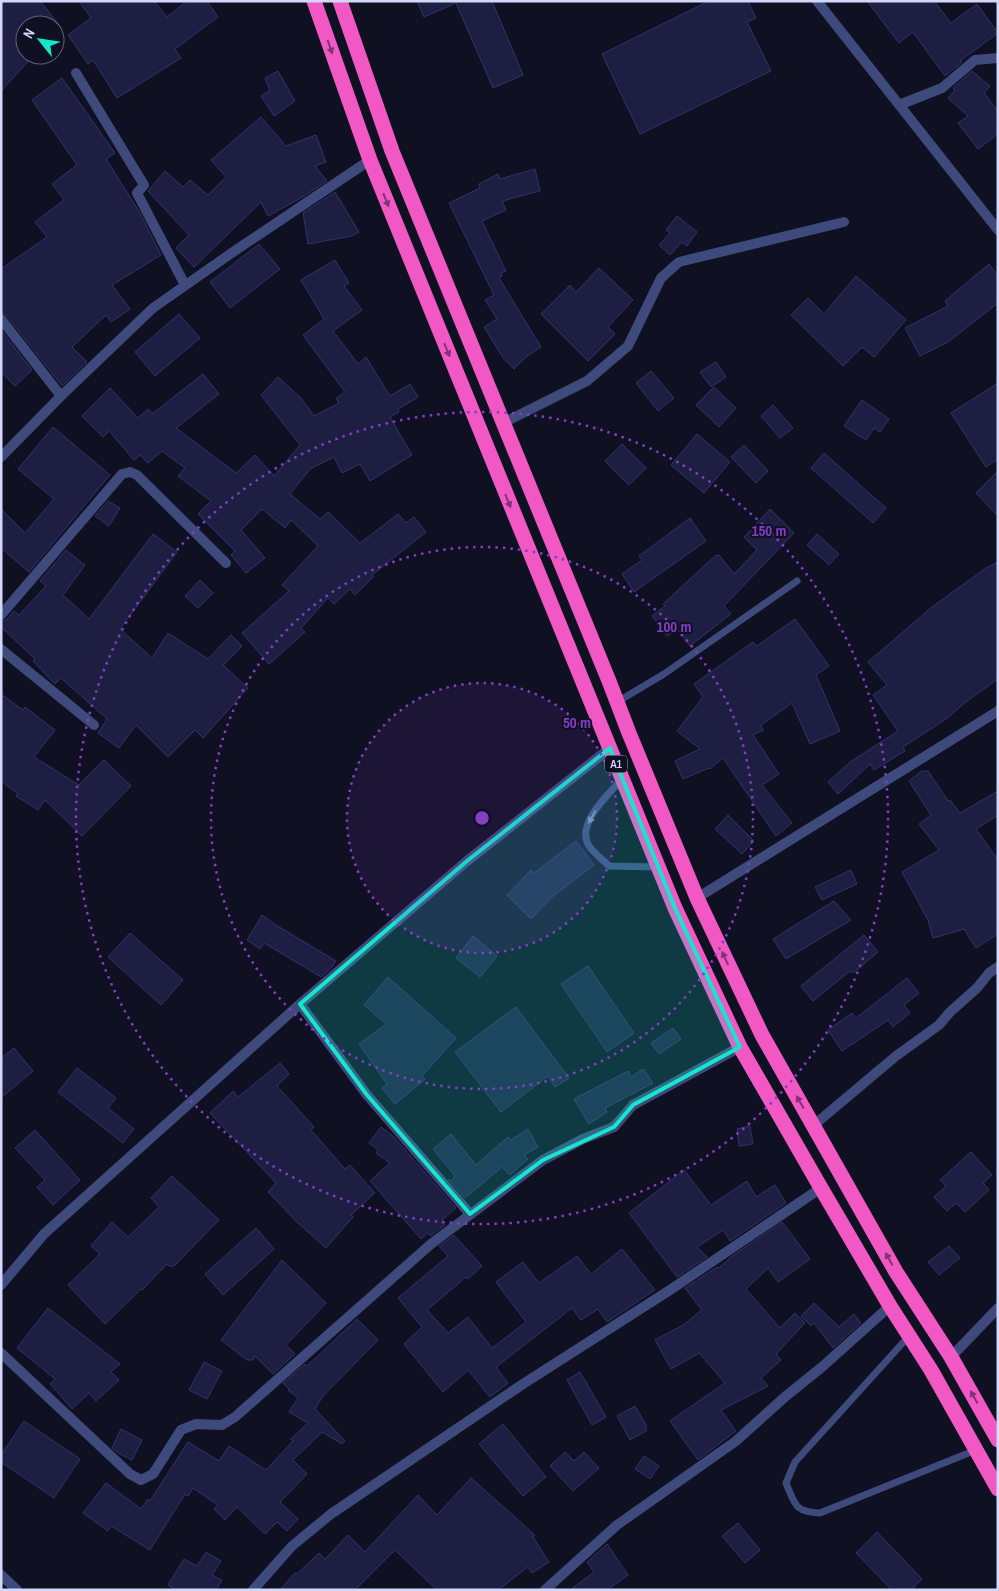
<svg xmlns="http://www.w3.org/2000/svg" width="999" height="1591" font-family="'Archivo Narrow',sans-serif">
  <rect width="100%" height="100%" fill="#0f1021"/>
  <path fill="#1d1e41" stroke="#31336b" d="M1 1H40L59 25H25V55H34L1 91Z
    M79 1H154L167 17 187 1H207L218 17 175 49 181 58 117 98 93 60 88 64 68 35 91 18Z
    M417 1H492L523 75 493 88 456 3 424 17Z
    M709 1H748L756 18 747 22 771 71 640 134 602 54Z
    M867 1H934L951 23 977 4 998 33 960 61 962 62 945 76 913 32 899 43Z
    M278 71 295 101 274 116 261 96 270 90 265 78Z
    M972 71 990 86 984 93 998 111V134L978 149 958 123 968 116 948 98 955 90 953 88Z
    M62 78 115 153 106 159 140 213 161 255 112 285 130 309 111 322 106 315 72 347 87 362 62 386 6 315 1 312V269L47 237 35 222 64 200 52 184 77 165 32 100Z
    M261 117 286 146 316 135 326 162 315 166 327 181 301 198 268 216 261 202 194 267 176 248 189 235 148 191 165 171 183 187 190 180 208 195 226 177 211 160Z
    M535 169 540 191 502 201 506 210 482 221 506 271 501 273 502 276 499 278 541 347 526 357 514 369 503 358 484 327 497 319 485 300 494 295 449 203 480 188 479 184 498 174 500 179Z
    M335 192 359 232 352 236 308 244 303 213Z
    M677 216 697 232 687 246 682 242 670 255 659 245 670 233 666 230Z
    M259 244 280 269 230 308 210 282Z
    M335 260 349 283 344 286 362 310 333 331 358 364 366 357 390 396 410 384 418 397 398 409 399 412 390 417 412 455 370 481 360 464 342 473 334 457 310 469 290 494 320 519 328 512 360 543 398 514 406 523 414 517 426 532 372 575 373 577 355 595 350 589 334 604 328 598 301 628 305 632 269 664 242 633 289 591 282 585 318 546 291 520 285 528 262 509 241 530 265 558 246 573 231 555 235 551 198 514 211 501 178 476 185 468 162 451 148 463 140 455 134 460 109 431 103 437 82 416 110 388 138 418 148 409 152 414 203 374 219 394 176 428 236 473 255 455 274 476 300 445 261 395 278 377 301 398 314 416 339 403 336 398 345 392 303 335 324 319 301 280Z
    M989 264 998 276V303L948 342 920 356 905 328 948 306 945 301Z
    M599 268 633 300 608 327 615 334 588 361 541 314 570 285 576 292Z
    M856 276 906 320 874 357 862 347 843 366 791 315 808 298 824 314Z
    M179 314 200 338 155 376 135 352Z
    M1 330 32 370 15 386 1 372Z
    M716 362 726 377 711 387 700 372Z
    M651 371 674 398 658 411 636 383Z
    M998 383V459L986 467 951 413Z
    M714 387 736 408 719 427 696 405Z
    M862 400 889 419 880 432 874 428 866 440 844 426Z
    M773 405 793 428 780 438 761 416Z
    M53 427 110 475 29 572 1 548V509L25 533 54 499 18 469Z
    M697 434 730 462 704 493 671 465Z
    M622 444 646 468 629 485 605 461Z
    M744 445 768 471 756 483 731 457Z
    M824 453 886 508 873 523 811 468Z
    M998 471V516L976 493Z
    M108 501 120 508 109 526 95 516Z
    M770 509 794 533 724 606 731 614 690 646 677 629 667 636 652 616 665 606 663 604 716 555 717 556 719 555 734 574 757 550 744 537Z
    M690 518 706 541 634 592 622 574 642 560 639 556Z
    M153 534 177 552 120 629 152 658 168 633 208 659 231 635 242 646 223 665 248 688 203 738 195 730 168 757 136 725 119 748 98 733 107 719 61 678 55 684 54 683 33 661 35 659 1 627V622L6 620 14 611 19 615 46 586 40 581 66 550 85 565 63 595 89 619Z
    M817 534 839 554 829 565 807 545Z
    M998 562V679L967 701 946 719 903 747 905 751 874 770 870 764 838 794 828 782 850 762 898 731 873 695 887 685 868 662 932 607 986 568Z
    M200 580 213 593 198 608 185 596Z
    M795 619 829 666 816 675 840 731 810 744 792 703 761 725 763 730 753 735 779 774 762 785 792 823 776 836 723 758 710 769 709 768 683 779 675 761 700 749 677 731 703 697 694 684 753 642 757 646Z
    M1 694 23 710 25 707 55 730 34 757 79 785 104 760 131 786 82 836 45 800 38 810 16 796 18 794 1 781Z
    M922 771H928L948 801 950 800 960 813 998 791V815L976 829 998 860V934L976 948 964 929 933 938 928 920 902 872 939 850 919 824 931 815 909 781Z
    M728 815 754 841 742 854 715 829Z
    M576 841 594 865 552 897 531 919 507 895 531 870 534 873Z
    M851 870 857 884 822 900 815 887Z
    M834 901 851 920 786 959 773 939Z
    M262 915 276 925 336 961 331 968 321 977 264 943 260 949 247 940Z
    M130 933 183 980 161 1005 108 957Z
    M864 935 878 952 853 973 850 971 813 1001 801 986Z
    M473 936 497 956 480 977 456 958Z
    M588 966 634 1033 607 1052 561 984Z
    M388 977 456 1038 422 1076 425 1079 395 1104 382 1088 387 1084 359 1044 386 1024 364 1005Z
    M907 978 919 993 904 1005 910 1013 893 1027 888 1020 842 1051 828 1030 852 1013 856 1018Z
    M516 1007 569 1078 555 1087 548 1076 501 1112 455 1052Z
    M673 1028 681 1039 659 1054 651 1043Z
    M14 1048 33 1071 1 1098V1058Z
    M280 1063 289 1074 277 1086 314 1127 311 1130 345 1169 350 1165 375 1193 351 1215 353 1217 326 1248 298 1223 268 1192 276 1183 210 1113 233 1091 238 1097Z
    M77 1068 116 1098 108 1108 134 1129 123 1143 58 1092Z
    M643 1069 653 1083 605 1108 607 1112 589 1124 574 1099 628 1071 631 1077Z
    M750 1126 753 1144 739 1146 737 1129Z
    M381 1127 394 1137 456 1208 442 1220 445 1225 430 1236 428 1233 421 1239 370 1181 390 1163 376 1153 378 1150 369 1143Z
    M528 1129 538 1147 524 1155 528 1159 510 1175 502 1167 465 1198 448 1179 451 1181 455 1176 433 1149 451 1134 476 1165 508 1137 511 1140Z
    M35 1130 80 1180 53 1205 37 1187 45 1180 15 1148Z
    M971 1152 992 1175 983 1183 989 1190 965 1212 956 1203 947 1211 934 1197 946 1186 940 1180Z
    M684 1170 711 1205 747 1181 756 1197 775 1185 786 1203 730 1241 723 1230 697 1247 707 1257 677 1277 629 1213Z
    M172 1176 219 1220 174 1266H169L167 1264 142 1290 141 1289 105 1324 68 1285 100 1254 91 1246 112 1222 128 1237 159 1207 151 1198Z
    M782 1222 810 1259 778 1282 768 1268 746 1289 780 1328 795 1313 805 1323 776 1354 781 1360 761 1378 768 1386 721 1410 736 1431 698 1460 670 1421 725 1383 699 1353 671 1369 655 1340 683 1325 702 1310 685 1288 717 1267 719 1268 732 1256Z
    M256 1228 274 1249 223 1295 205 1274Z
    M454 1235 482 1266 468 1279 466 1277 427 1310 448 1333 468 1317 492 1348 526 1322 496 1282 523 1262 539 1283 577 1256 591 1274 622 1249 655 1290 607 1322 598 1309 581 1320 572 1308 496 1367 508 1383 490 1397 468 1370 443 1392 404 1344 422 1327 398 1298 448 1256 439 1246Z
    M949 1246 960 1258 939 1275 928 1262Z
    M282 1260 326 1303 286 1345 295 1354 273 1374 255 1356 253 1360H247L221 1340Z
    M814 1303 839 1327 854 1314 861 1323 833 1348 814 1323 811 1326 801 1316Z
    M48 1308 120 1364 111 1372 119 1380 96 1401 89 1393 72 1409 50 1384 55 1379 17 1348Z
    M357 1319 378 1340 323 1396 315 1409 345 1441 342 1444 322 1432 293 1460 307 1474 280 1502 298 1519 287 1531 277 1522 265 1534 237 1507 225 1520 214 1509 218 1505 193 1488 188 1496 185 1494 150 1550 111 1526 108 1531 83 1513 106 1483 141 1509 148 1499 150 1501 188 1442 219 1461 229 1446 266 1470 293 1441 291 1439 308 1423 289 1412 298 1398 288 1390 289 1389 283 1383 305 1364 307 1366Z
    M204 1362 222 1371 207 1399 189 1390Z
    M580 1372 606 1417 592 1425 567 1380Z
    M635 1406 646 1425V1431L630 1440 617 1416Z
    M24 1421 80 1459 54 1498 1 1462V1455Z
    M503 1424 546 1477 523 1496 479 1444Z
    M121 1429 142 1440 132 1460 118 1453 112 1448Z
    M565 1452 574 1461 584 1452 599 1468 573 1491 550 1466Z
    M644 1456 659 1466 650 1479 635 1469Z
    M471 1478 535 1535 533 1537 549 1562 532 1573 528 1567 498 1590H437L395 1550 355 1590H280L295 1573 297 1574 319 1553 325 1559 348 1535 365 1552 418 1495 437 1515Z
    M738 1523 760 1550 745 1563 722 1536Z
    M877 1532 922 1579 911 1590H892L856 1553Z
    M607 1544 628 1575 607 1590H570L594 1572 587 1562Z
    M206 1552 221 1561 212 1575 222 1580 216 1590H176L168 1585 184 1559 197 1566Z"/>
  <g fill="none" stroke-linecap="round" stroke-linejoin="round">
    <path stroke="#3e4a7c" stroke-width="7" d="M617 702 664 674 797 581
      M622 779C609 794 575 824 589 846 594 853 603 860 609 866L658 867
      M909 1336 795 1462 786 1483C795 1504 794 1512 820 1513L976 1450"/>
    <path stroke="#3e4a7c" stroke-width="10" d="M817 1 998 230
      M76 73 144 185 137 193 185 285
      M899 105 942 88 975 60 998 58
      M1 319 61 396
      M503 423 587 381 628 346 661 278 679 262 844 222
      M1 457 61 396 153 308 233 252 370 160
      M1 615 122 474 130 472 137 475 226 563
      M1 649 94 725
      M697 898 998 711
      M300 1004 367 1095 470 1214
      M814 1125 896 1056 939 1025 950 1012 977 988 989 973 998 967
      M1 1285 44 1234 300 1004 467 861 610 748
      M1 1353 130 1474 141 1480 153 1474 181 1430 196 1424 222 1425 235 1417 431 1244 543 1160 583 1139 614 1127 633 1105 740 1047
      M951 1357 998 1308
      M1 1575 17 1590
      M253 1590 292 1546 331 1514 523 1384 670 1290 821 1188
      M545 1590 617 1525 736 1441 786 1396 822 1367 890 1306"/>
    <path stroke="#f158c4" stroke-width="15" d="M314 1 370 160 675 908 740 1047 821 1188 890 1306 931 1370 998 1489
      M340 1 392 151 609 681 629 733 697 898 762 1035 896 1272 951 1357 998 1440"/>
  </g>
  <defs><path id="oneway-solid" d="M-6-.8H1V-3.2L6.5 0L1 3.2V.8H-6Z" transform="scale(1.25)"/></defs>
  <g fill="#803472">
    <use href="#oneway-solid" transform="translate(330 47) rotate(71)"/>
    <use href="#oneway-solid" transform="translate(386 200) rotate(68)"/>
    <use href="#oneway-solid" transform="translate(447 350) rotate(68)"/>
    <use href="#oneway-solid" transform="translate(508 501) rotate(68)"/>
    <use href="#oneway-solid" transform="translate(725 958) rotate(-115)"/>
    <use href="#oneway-solid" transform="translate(800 1102) rotate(-120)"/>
    <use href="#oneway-solid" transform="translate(889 1259) rotate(-119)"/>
    <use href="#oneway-solid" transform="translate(974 1397) rotate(-119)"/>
  </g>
  <use fill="#8891bc" href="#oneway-solid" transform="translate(592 817) rotate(119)"/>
  <path fill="#13e7cc" fill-opacity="0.2" stroke="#13e7cc" stroke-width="4" stroke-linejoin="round" d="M610 748 675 908 740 1047 633 1105 614 1127 543 1160 470 1214 367 1095 300 1004 467 861Z"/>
  <circle cx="482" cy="818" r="135" fill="#843dc5" fill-opacity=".12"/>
  <g fill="none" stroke="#843dc5" stroke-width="2.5" stroke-dasharray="2.5 5">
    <circle cx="482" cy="818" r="135"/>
    <circle cx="482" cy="818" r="271"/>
    <circle cx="482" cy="818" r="406"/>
  </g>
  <g text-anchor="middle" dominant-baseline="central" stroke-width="4" stroke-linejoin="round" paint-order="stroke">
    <rect fill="#0f1021" stroke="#989cba" stroke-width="1" x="605" y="755.5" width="22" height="17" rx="4"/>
    <g font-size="11" font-weight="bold" fill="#d3d8fb">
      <text x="616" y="764">A1</text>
    </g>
  </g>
  <circle cx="482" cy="818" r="8" fill="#843dc5" stroke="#0f1021" stroke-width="2.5"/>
  <g font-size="15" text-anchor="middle" font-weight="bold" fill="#843dc5" stroke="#0f1021" stroke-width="4" stroke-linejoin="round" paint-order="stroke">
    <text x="769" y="536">150 m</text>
    <text x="674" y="632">100 m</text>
    <text x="577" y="728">50 m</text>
  </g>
  <rect width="999" height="1591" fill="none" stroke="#d3d8fb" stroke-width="5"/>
  <g transform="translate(40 40) rotate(300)"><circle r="24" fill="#0f1021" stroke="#5d6078"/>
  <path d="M0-4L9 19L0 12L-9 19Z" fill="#13e7cc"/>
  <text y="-8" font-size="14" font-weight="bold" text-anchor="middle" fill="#d3d8fb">N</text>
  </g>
</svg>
